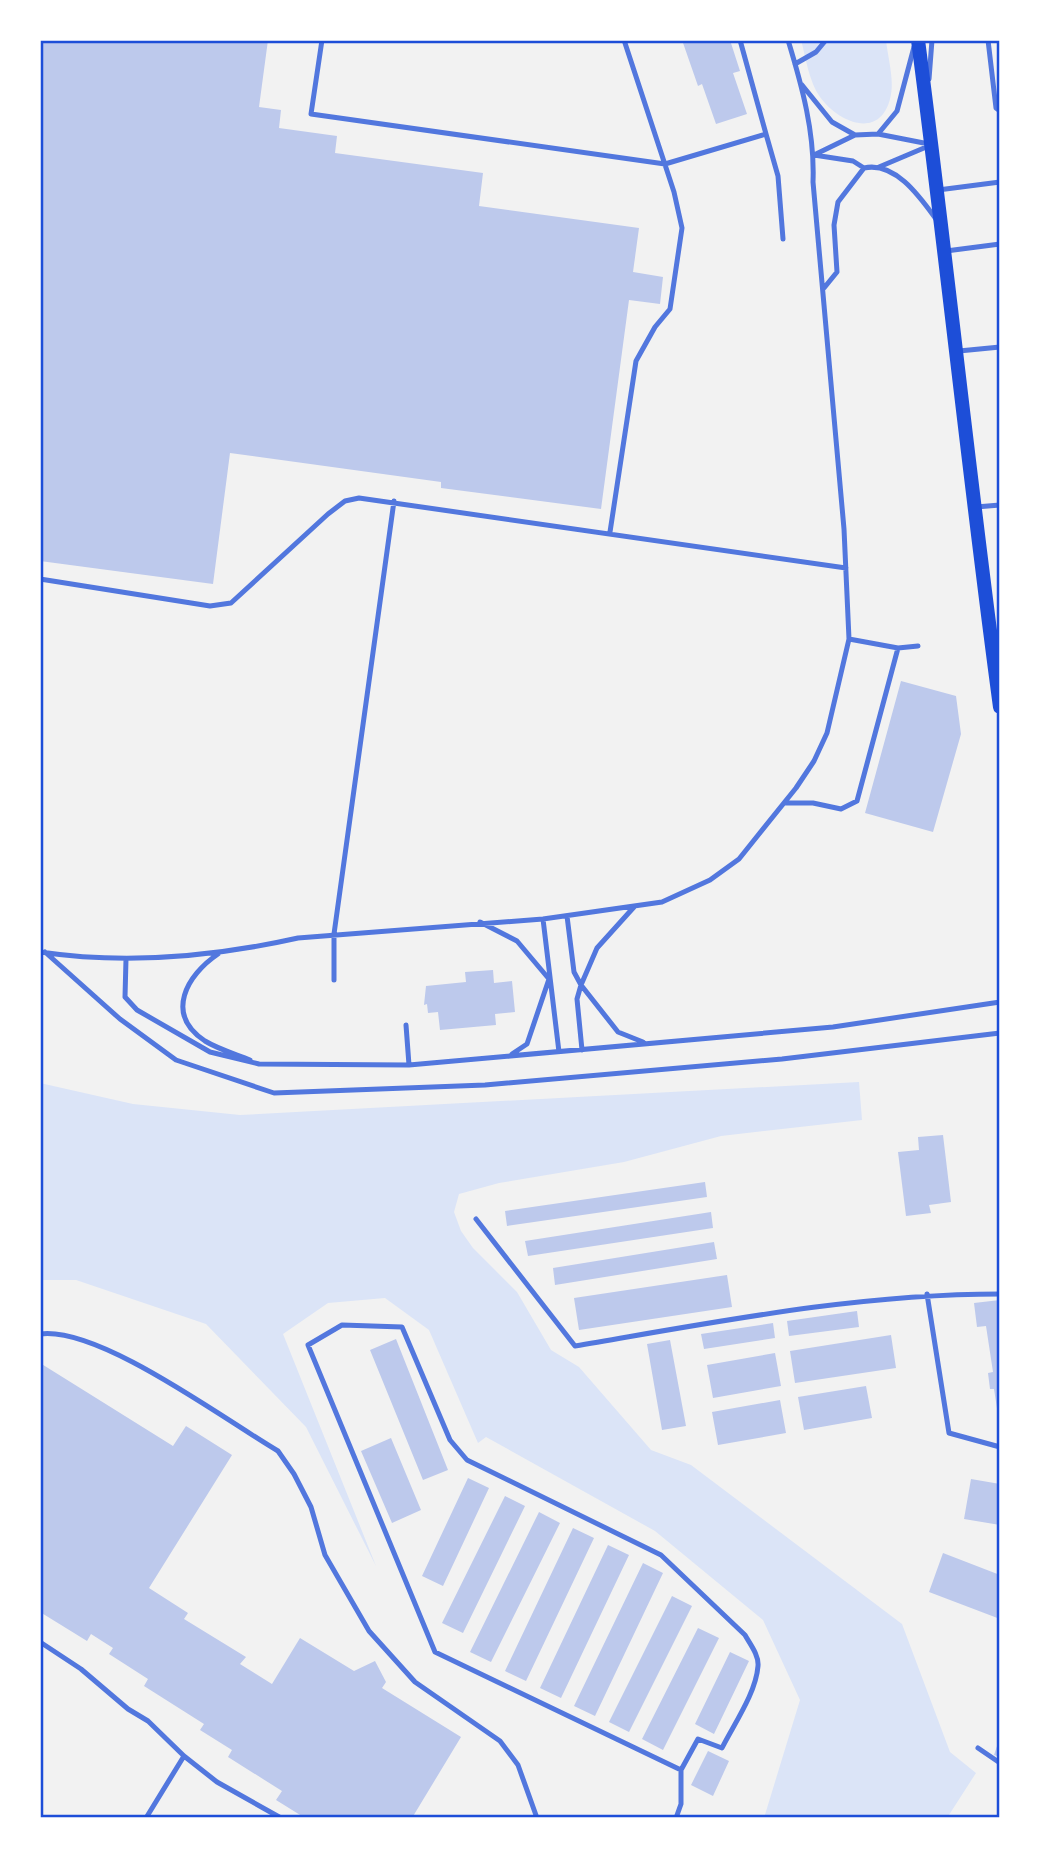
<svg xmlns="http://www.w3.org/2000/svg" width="1040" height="1858" font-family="Quicksand,sans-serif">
  <rect width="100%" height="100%" fill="#f2f2f2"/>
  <path fill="#dbe4f7" d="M801 40H886C888 59 895 81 890 99 879 141 837 121 820 97 809 82 806 58 801 40Z
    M859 1082 862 1120 721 1136 624 1162 499 1183 459 1194 454 1212 461 1231 473 1248 517 1292 551 1350 579 1367 651 1450 691 1465 902 1624 950 1752 976 1773 947 1818H764L800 1700 763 1620 655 1531 486 1437 478 1443 429 1330 385 1298 328 1303 283 1334 376 1566 306 1427 206 1324 76 1280H40V1083L133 1104 240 1115Z"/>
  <path fill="#bdc9ec" d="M40 40H268L259 107 281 110 279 128 337 136 335 153 483 173 479 206 639 228 633 272 663 277 660 304 629 300 601 509 441 488V482L230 453 213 584 40 561Z
    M682 40H730L740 71 733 73 747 114 716 124 702 84 698 86Z
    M901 681 956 696 961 734 933 832 865 813Z
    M493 970 494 983 512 981 515 1012 495 1014 496 1025 440 1030 438 1012 428 1013 427 1004 424 1005 426 986 466 982 465 972Z
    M943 1135 951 1202 929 1205 931 1213 906 1216 898 1152 919 1150 918 1137Z
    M705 1182 707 1197 507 1226 505 1211Z
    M711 1212 713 1228 528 1256 525 1241Z
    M714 1242 717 1259 555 1285 553 1268Z
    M727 1275 732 1307 579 1330 574 1298Z
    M1000 1300V1415H998L994 1389H990L988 1373 993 1372 986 1326 977 1327 974 1303Z
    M857 1311 859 1327 789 1336 787 1321Z
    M773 1323 775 1338 704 1349 701 1334Z
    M891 1335 896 1368 795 1383 790 1351Z
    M396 1339 448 1470 423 1480 370 1350Z
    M670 1340 686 1426 662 1430 647 1344Z
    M775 1353 781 1386 713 1398 707 1365Z
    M40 1363 173 1446 186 1426 232 1455 149 1588 188 1613 184 1619 246 1657 240 1664 272 1684 300 1638 354 1671 375 1661 386 1682 382 1688 461 1737 412 1818H305L276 1800 282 1791 228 1757 232 1750 200 1730 204 1724 144 1686 148 1679 109 1654 113 1648 91 1634 87 1641 40 1612Z
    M866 1386 872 1418 804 1430 798 1397Z
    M780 1400 786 1433 718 1445 712 1412Z
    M391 1438 421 1510 392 1523 361 1451Z
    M468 1478 489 1488 443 1586 422 1576Z
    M971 1479 1000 1484V1525L964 1519Z
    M505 1496 525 1506 463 1633 442 1623Z
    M539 1512 560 1523 491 1662 470 1652Z
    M573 1528 594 1538 526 1681 505 1671Z
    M608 1545 629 1555 561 1698 540 1688Z
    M943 1553 1000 1575V1619L929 1592Z
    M643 1563 663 1573 595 1716 574 1706Z
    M672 1596 692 1606 629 1732 609 1722Z
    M698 1628 719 1638 663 1750 642 1739Z
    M730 1652 749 1661 714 1734 695 1724Z
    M999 1740H1000V1757L994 1755Z
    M708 1751 729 1761 713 1796 691 1785Z"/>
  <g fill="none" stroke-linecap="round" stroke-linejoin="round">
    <path stroke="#5277de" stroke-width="5" d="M322 40 311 114 665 164 766 134 740 40
      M988 40 996 108 1000 111
      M795 64 816 52 826 40
      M929 79 932 40
      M802 85 832 122 855 135 878 134 897 111 914 47
      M766 134 778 176 783 239
      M878 134 929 144
      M814 155 853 161 864 168
      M814 155 855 135
      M879 167 931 145
      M938 190 1000 182
      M946 251 1000 244
      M824 288 837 272 834 225 838 202 864 168C895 161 920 197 936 219
      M959 351 1000 347
      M976 507 1000 505
      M610 532 636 361 655 327 670 309 682 228 674 192 624 40
      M40 579 210 606 231 603 328 514 345 501 359 498 846 568
      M849 639 898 648
      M786 803H813L841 809 857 801 898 648 918 646
      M634 907 597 948 581 985 618 1032 643 1042
      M567 916 574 972 581 985 577 999 582 1050
      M543 919 559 1052
      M480 922 517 941 549 979 527 1044 512 1054
      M40 952C128 965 213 957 298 938L543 919 662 902 710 880 739 859 796 788 814 761 827 733 849 639 844 529 813 182C815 133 802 86 788 40
      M45 952 120 1019 176 1060 274 1093 485 1085 782 1059 1000 1033
      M218 954C187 975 164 1014 205 1041 218 1049 235 1054 250 1060
      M126 959 125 997 137 1010 210 1052 259 1064 409 1065 833 1027 1000 1002
      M334 980V934L394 501
      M406 1025 409 1065
      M476 1219 575 1346C716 1322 856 1294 1000 1294
      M927 1294 949 1433 1000 1447
      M40 1334C99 1326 225 1420 278 1451L294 1474 311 1507 325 1555 369 1631 415 1682 500 1741 518 1765 537 1818
      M40 1642 81 1669 128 1709 148 1721 184 1756 217 1782 281 1818
      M978 1748 1000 1763
      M146 1818 184 1756
      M676 1818 681 1804V1770L698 1739 722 1748C734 1724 756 1693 758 1666 759 1655 750 1644 745 1635L661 1555 467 1460 450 1440 402 1327 342 1325 308 1345 435 1652 681 1770"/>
    <path stroke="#1d4ed8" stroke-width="14" d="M918 40C947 262 970 485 1000 707"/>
  </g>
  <rect width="1040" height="1858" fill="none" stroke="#ffffff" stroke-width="84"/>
  <rect x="42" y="42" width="956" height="1774" fill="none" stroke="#1d4ed8" stroke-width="2.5"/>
</svg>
